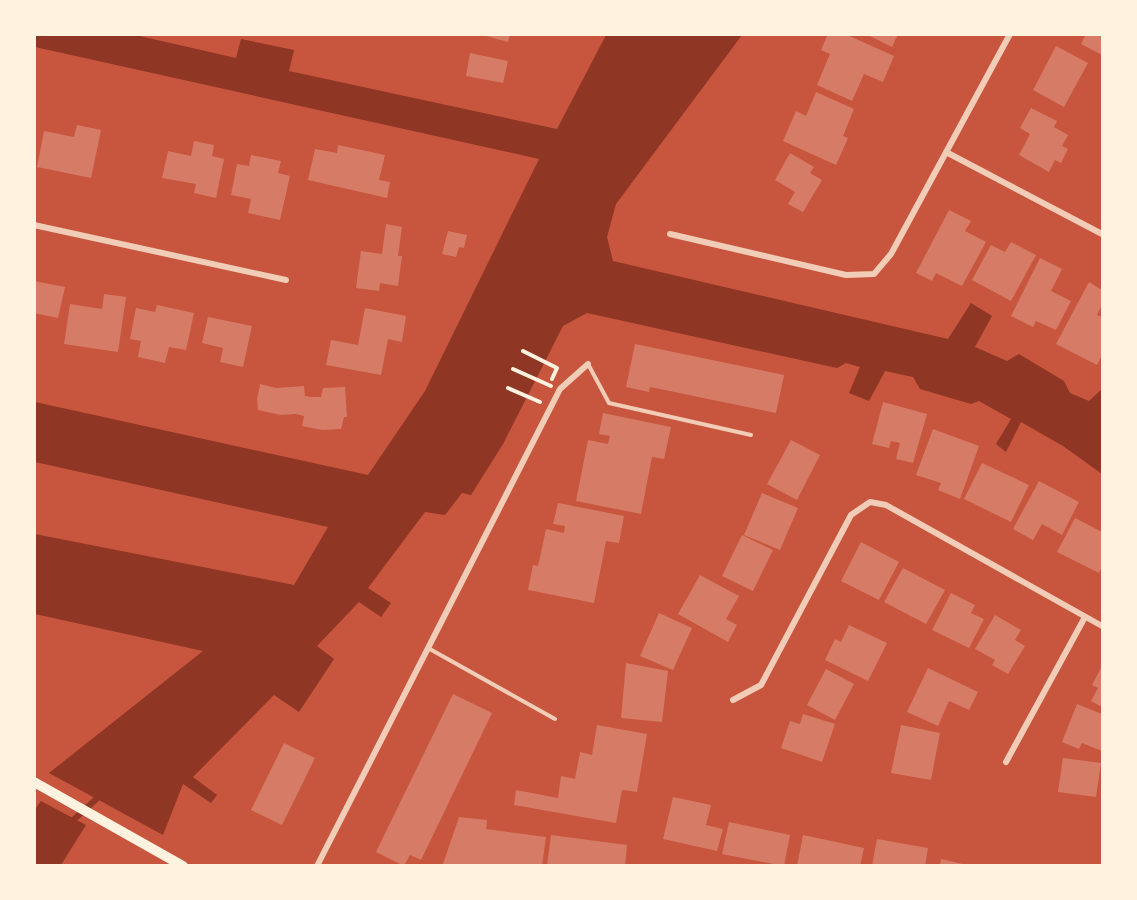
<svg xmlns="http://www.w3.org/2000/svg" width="1137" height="900" font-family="'Archivo Narrow',sans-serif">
  <rect width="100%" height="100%" fill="#c8553d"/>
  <path fill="#8f3625" d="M131 34 236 58 241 39 294 50 289 71 557 129 606 35H742L616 204 607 237 613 261 948 339 971 303 992 316 975 347 1007 361 1019 354 1064 381 1070 393 1089 401 1102 389V474L1063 446 1021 422 1006 452 996 444 1011 419 979 401 971 404 920 389 913 377 885 371 869 401 849 393 860 367 846 363 837 368 587 313 563 326 503 444 471 495 462 493 445 515 425 512 368 588 391 603 381 617 359 602 317 646 334 659 299 712 274 695 193 777 217 795 211 803 183 784 163 835 49 773 203 651 35 614V534L294 585 328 527 35 462V402L368 475 425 391 539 159 35 47V35Z
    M41 801 86 825 61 865H35V809Z"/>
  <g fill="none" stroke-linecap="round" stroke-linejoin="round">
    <path stroke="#8f3625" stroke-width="6" d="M70 823 103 793"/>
  </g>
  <path fill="#d67c66" d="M479 34H510L508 42Z
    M828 34H845L894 56 883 82 864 74 852 101 817 85 830 54 821 50Z
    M866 34H898L892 47Z
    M1086 34H1102V55L1081 44Z
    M1056 46 1088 63 1064 107 1033 90Z
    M470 53 508 61 503 83 466 76Z
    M816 92 854 109 843 136 848 138 836 165 783 141 796 111 806 116Z
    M1031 108 1057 121 1054 127 1068 135 1062 146 1068 149 1061 163 1055 160 1049 172 1019 155 1030 134 1020 128Z
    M77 125 101 130 91 178 37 167 44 131 74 137Z
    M194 141 214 145 212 156 224 159 216 198 194 193 196 184 162 178 168 151 191 156Z
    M338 145 385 155 379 180 390 182 387 198 308 180 315 149 337 153Z
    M790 153 814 167 810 173 822 180 803 212 788 204 795 192 775 180Z
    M251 155 281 161 278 173 290 176 280 220 248 213 251 199 231 195 237 164 249 166Z
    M949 210 971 221 965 231 986 242 962 286 936 273 932 281 916 273Z
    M386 224 402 227 398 256H402L398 286 380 283 379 291 356 288 361 251 382 254Z
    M448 231 467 235 464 248 459 247 456 257 442 254Z
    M1011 242 1036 255 1011 301 972 280 991 245 1005 252Z
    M1040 258 1062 269 1051 291 1071 301 1056 330 1036 321 1033 327 1011 316Z
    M34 281 65 287 58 318 34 313Z
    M1089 282 1102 290V305L1097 315 1102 317V355L1097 365 1056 344Z
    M104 294 126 297 118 352 64 344 70 304 102 309Z
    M157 305 194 313 186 350 169 347 165 363 138 357 141 341 130 339 136 308 155 312Z
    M365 308 406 316 402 342 388 339 381 375 326 365 331 340 358 345Z
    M208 317 252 326 243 367 220 362 223 348 202 343Z
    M635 344 784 375 776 413 650 387 649 392 626 387Z
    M260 384 276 388 304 386 305 396 311 397H321L323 388 345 387 347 417H344L341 429 322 430 302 426 304 416 296 414 281 415 258 410 257 400Z
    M883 402 927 414 913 463 896 459 900 443 891 441 889 448 872 444Z
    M603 413 671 427 664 459 652 457 641 514 576 501 588 440 608 444 610 436 599 434Z
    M933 429 979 446 960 499 938 490 941 483 916 475Z
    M791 440 820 455 797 500 767 484Z
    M982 463 1029 485 1011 522 964 499Z
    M1039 481 1079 502 1062 535 1042 524 1033 540 1013 529Z
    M762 493 798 508 780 550 744 535Z
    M558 503 624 516 619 543 606 541 594 603 528 590 533 565 538 566 546 529 564 533 565 526 553 524Z
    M1075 518 1102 532V567L1099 573 1057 552Z
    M742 535 773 550 753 591 722 576Z
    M861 542 899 562 879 600 841 581Z
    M903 568 945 590 926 624 884 602Z
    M700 575 739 596 726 619 737 625 728 642 678 614Z
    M951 593 975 605 971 613 984 619 969 648 932 630Z
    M659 613 692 628 673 670 640 656Z
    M995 615 1021 630 1015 640 1025 646 1008 674 992 665 995 660 975 649Z
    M849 625 887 643 868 681 825 660 835 639 841 642Z
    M626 663 668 671 662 722 621 718Z
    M1102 666V707L1091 701 1098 688 1092 685Z
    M928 668 978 692 969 710 949 701 938 726 907 712Z
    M826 669 854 684 835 720 807 705Z
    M453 694 492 713 421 860 410 855 404 866 376 852Z
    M1077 704 1102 714V751L1082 743 1079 749 1062 742Z
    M803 714 835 724 822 762 781 748 790 721 800 724Z
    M597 725 647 734 637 792 622 790 616 823 514 805 516 790 558 798 561 776 575 779 580 752 592 755Z
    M901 725 940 733 931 780 891 773Z
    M284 743 315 758 282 825 251 810Z
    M1063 758 1101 763 1096 797 1058 792Z
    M673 797 711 805 706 825 723 829 717 851 663 839Z
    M459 817 487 820 486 829 546 837 542 866H451L443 864Z
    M729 822 790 835 784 866 722 854Z
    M551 835 627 845 625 866H547Z
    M803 835 864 848 860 866H797Z
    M877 839 928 848 925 866H872Z
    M941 859 967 865V866H940Z"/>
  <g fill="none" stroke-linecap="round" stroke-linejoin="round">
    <path stroke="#fff3e0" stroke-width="4" d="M523 351 557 368 552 379
      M513 369 551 386
      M508 388 540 402"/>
    <path stroke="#f1ccb7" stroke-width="4" d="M588 364 609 403 751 435
      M428 648 555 719"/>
    <path stroke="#f1ccb7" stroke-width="6" d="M946 152 1102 234
      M34 225 286 280
      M670 234 846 275 874 274 891 254 1010 34
      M733 700 761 685 851 515 870 502 886 505 1102 626
      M1006 762 1085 617
      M317 866 560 389 588 364"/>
    <path stroke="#fff3e0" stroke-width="10" d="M34 782 183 866"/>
  </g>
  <rect width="1137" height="900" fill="none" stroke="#fff3e0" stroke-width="72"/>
</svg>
